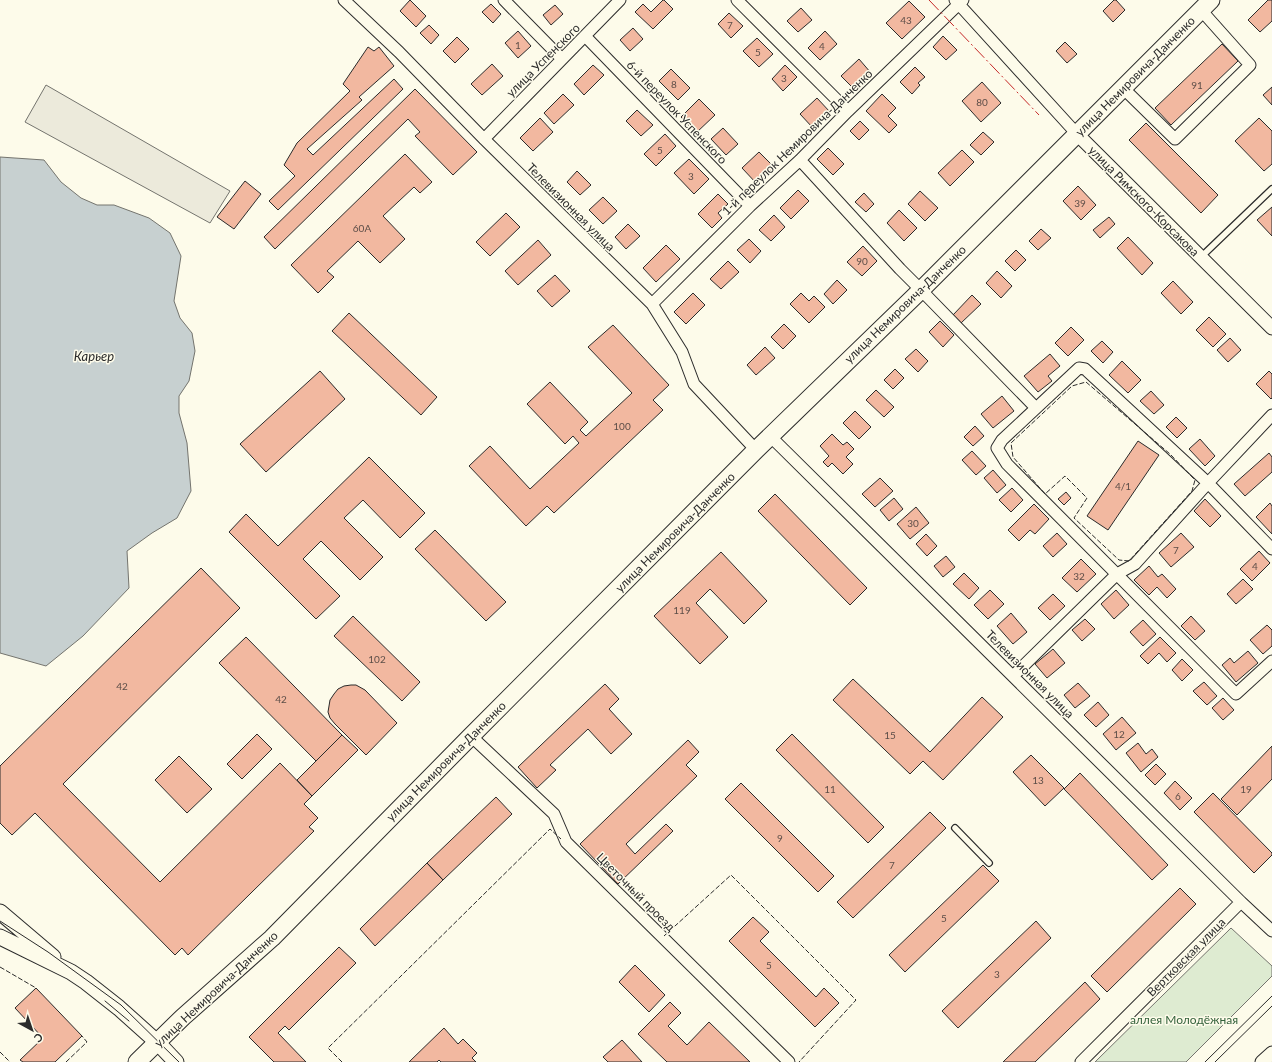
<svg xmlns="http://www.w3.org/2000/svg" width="1272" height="1062" font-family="Lato,sans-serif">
  <rect width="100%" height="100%" fill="#fdfbea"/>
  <path fill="#deebd1" stroke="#74746e" d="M1231 928 1272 966V976L1186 1062H1095Z"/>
  <path fill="#eceadb" stroke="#74746e" d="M46 85 230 191 210 223 25 122Z"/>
  <path fill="#c7d0d0" stroke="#74746e" d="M0 157 44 160 61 182 81 198 97 205H114L149 218 170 233 181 256 174 301 180 318 192 333 195 351 189 381 179 396V413L187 443 191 491 177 518 152 533 127 551 129 588 83 636 46 666 0 653Z"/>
  <path fill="#f2b8a0" stroke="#2b2b2b" d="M410 0 426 16 416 27 400 11Z
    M663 0H664L673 9 653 29 635 12 643 4 651 12Z
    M1114 0H1116L1125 10 1113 22 1103 11Z
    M1268 0H1272V21L1260 32 1248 20Z
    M909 1 925 17 902 39 886 23Z
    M491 4 501 14 493 23 482 12Z
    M555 5 563 14 551 25 543 15Z
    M801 8 812 20 798 32 787 21Z
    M729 13 743 26 731 38 718 24Z
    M429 25 439 35 431 44 420 33Z
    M633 28 643 39 630 51 620 40Z
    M518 31 531 46 518 58 505 43Z
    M825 31 837 44 820 60 808 48Z
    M943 36 957 50 946 60 933 47Z
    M457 37 469 49 455 63 443 51Z
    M757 38 773 54 759 67 743 51Z
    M1065 42 1077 54 1067 63 1056 51Z
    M1222 44 1238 61 1171 125 1155 108Z
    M368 47 374 51 379 47 394 66 359 97 362 100 307 149 313 155 394 79 403 89 278 210 269 201 295 176 284 165 297 143 350 91 343 84Z
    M859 59 871 73 854 89 841 76Z
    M492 64 503 76 482 95 471 84Z
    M593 65 604 75 584 95 574 84Z
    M785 65 797 77 783 91 772 79Z
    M915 67 925 77 918 83 920 85 912 94 900 82Z
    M671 69 690 88 678 100 659 81Z
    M982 82 1001 103 981 122 962 101Z
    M1272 87V105L1263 95Z
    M415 89 477 152 453 175 415 136 420 132 408 119 275 249 264 237Z
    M563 94 574 105 554 124 544 113Z
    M882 94 896 108 888 116 897 125 889 133 866 111Z
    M817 98 830 112 813 128 800 114Z
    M699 99 715 115 696 133 681 117Z
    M637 110 653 125 641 136 626 121Z
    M540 118 553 132 533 151 520 138Z
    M1259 118 1272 131V164L1264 171 1235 141Z
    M860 121 869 130 859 140 850 131Z
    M1146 123 1218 195 1201 213 1129 140Z
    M723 128 738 144 726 155 711 139Z
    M983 132 994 142 981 155 970 145Z
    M665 134 676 146 656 166 644 154Z
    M828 148 844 164 833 175 817 159Z
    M962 150 974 162 950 186 938 173Z
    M759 152 774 167 757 184 742 168Z
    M405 154 432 182 420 193 414 187 383 216 405 239 380 263 358 241 327 271 334 277 318 293 291 265Z
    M689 159 709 179 694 194 674 173Z
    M577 171 591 185 580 195 567 182Z
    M245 181 261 194 234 229 217 217Z
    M1078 186 1096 205 1081 220 1063 201Z
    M798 190 809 201 791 219 780 208Z
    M920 191 938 208 925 221 908 204Z
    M864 193 874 204 866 212 855 202Z
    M718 194 728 204 718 213 722 218 712 228 698 214Z
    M603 197 617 211 603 224 589 210Z
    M1272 207V236L1257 220Z
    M899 210 917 228 904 241 887 223Z
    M506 213 520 227 490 256 476 242Z
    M774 215 785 227 771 241 759 230Z
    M1109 217 1115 224 1100 238 1093 230Z
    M628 224 640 236 626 249 615 237Z
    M1041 229 1051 238 1038 250 1029 241Z
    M1128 237 1153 263 1142 275 1117 248Z
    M749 239 761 251 750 263 737 250Z
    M538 240 551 255 518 285 505 271Z
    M666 245 680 259 656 282 643 268Z
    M863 246 877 261 862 276 847 262Z
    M1016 250 1026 260 1015 271 1005 261Z
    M728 261 739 272 721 289 710 279Z
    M997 271 1012 286 1001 298 986 283Z
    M555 275 570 291 552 307 537 291Z
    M837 280 847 290 833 304 824 294Z
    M1173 281 1193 302 1181 314 1161 293Z
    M693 293 705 305 686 324 674 312Z
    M801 293 809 301 814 296 825 307 809 323 790 304Z
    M972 295 981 304 961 323 953 315Z
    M349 313 437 397 421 415 332 331Z
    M1209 317 1226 334 1213 347 1196 330Z
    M940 321 954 335 943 347 929 332Z
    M784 324 796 336 783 349 771 337Z
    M613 325 669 385 653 400 663 410 554 513 547 506 526 526 469 466 490 446 530 489 579 443 573 436 565 444 527 404 550 382 588 422 580 430 586 436 632 393 588 347Z
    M1071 327 1084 340 1068 356 1055 343Z
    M1230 338 1241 350 1228 362 1217 350Z
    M1102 341 1113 352 1103 363 1091 351Z
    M765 347 775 358 756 375 747 365Z
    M916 349 928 361 918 372 905 359Z
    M1050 354 1060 366 1048 376 1052 381 1038 392 1024 376Z
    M1122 361 1141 380 1128 393 1109 375Z
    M895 369 904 378 893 389 884 380Z
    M320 371 345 399 266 472 240 444Z
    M1269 371 1272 374V398L1271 399 1256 384Z
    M876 390 894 407 884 417 866 400Z
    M1151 391 1164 405 1154 414 1140 401Z
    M1002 396 1014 411 993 428 981 414Z
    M855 411 871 427 859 439 843 423Z
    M1176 417 1187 428 1177 438 1166 427Z
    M975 426 984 436 973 446 964 437Z
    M832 434 843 445 847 442 854 449 846 457 853 464 843 474 832 463 828 467 823 462 829 456 820 446Z
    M1200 439 1215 456 1205 466 1189 449Z
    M1138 441 1159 455 1108 530 1087 516Z
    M972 451 986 466 976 475 962 460Z
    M1269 453 1272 457V472L1245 496 1234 484Z
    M369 457 425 513 400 538 363 500 344 518 383 557 360 580 321 541 303 559 340 596 316 619 229 532 246 514 278 546Z
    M993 470 1006 485 997 493 984 478Z
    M880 478 893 491 875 507 862 494Z
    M1012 488 1023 500 1011 512 999 500Z
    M1066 492 1071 498 1064 505 1058 499Z
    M775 494 867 588 850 605 758 511Z
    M894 498 903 509 889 521 880 510Z
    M1205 499 1221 516 1210 527 1194 511Z
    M1270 503 1272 506V534L1256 517Z
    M1034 504 1049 519 1035 534 1030 530 1019 541 1008 530Z
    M916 507 929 523 910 539 897 524Z
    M435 530 506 602 486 621 415 549Z
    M1057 533 1067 544 1053 557 1043 546Z
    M1181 533 1194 547 1171 567 1159 553Z
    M926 534 937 546 927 556 916 544Z
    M1259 551 1270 563 1252 581 1240 569Z
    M721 552 767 601 744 624 710 589 696 603 728 637 700 664 654 616Z
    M946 556 955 567 943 577 934 566Z
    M1081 559 1096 574 1077 592 1062 578Z
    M1149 566 1158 577 1162 574 1176 589 1167 598 1157 587 1149 595 1134 580Z
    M201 568 240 608 63 784 160 882 280 763 312 796 304 804 318 818 309 827 314 831 188 955 182 948 175 955 35 813 12 835 0 823V766Z
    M964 573 979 588 969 599 953 584Z
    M1243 579 1253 589 1236 604 1227 594Z
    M990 590 1004 604 988 619 974 605Z
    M1116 590 1129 605 1114 619 1101 604Z
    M1053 594 1065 606 1050 620 1038 608Z
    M1011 613 1027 632 1013 644 997 626Z
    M353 616 420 682 402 701 334 636Z
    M1191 616 1205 631 1195 640 1181 626Z
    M1085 619 1095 629 1082 641 1072 630Z
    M1143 620 1156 634 1143 646 1130 632Z
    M1267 625 1272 630V646L1263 654 1250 640Z
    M246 637 342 735 316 761 219 663Z
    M1160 637 1176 653 1167 662 1159 653 1148 664 1140 656Z
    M1053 649 1065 663 1047 678 1035 664Z
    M1248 651 1258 663 1236 682 1222 665 1230 658 1234 663Z
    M1182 659 1193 670 1182 681 1172 670Z
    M853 679 930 752 982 697 1003 717 943 780 923 761 910 774 833 700Z
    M1204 682 1217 696 1207 705 1193 691Z
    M1078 683 1090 696 1075 708 1064 695Z
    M605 684 619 699 609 709 632 734 611 754 588 729 550 765 556 770 537 788 518 767Z
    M351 685H356L365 690 397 723 366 755 335 724 330 718 328 712 330 700 334 694 338 689 344 686Z
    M1223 698 1234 710 1223 720 1212 708Z
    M1098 702 1109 715 1096 727 1084 715Z
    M1122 717 1136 733 1116 750 1103 734Z
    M257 734 272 749 242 779 227 764Z
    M792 734 884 827 868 843 776 750Z
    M342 735 358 750 312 796 297 780Z
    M688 740 699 752 686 765 697 776 626 844 635 854 666 824 673 831 618 884 580 844Z
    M1138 743 1146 754 1152 749 1158 757 1141 772 1126 753Z
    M1272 746V779L1237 815 1221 799Z
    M1031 755 1064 788 1045 806 1013 772Z
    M179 756 212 789 187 813 155 780Z
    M1156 764 1166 774 1155 785 1145 775Z
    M1080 773 1168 865 1152 880 1064 789Z
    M1175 781 1192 798 1180 810 1164 793Z
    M741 783 834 876 818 892 725 799Z
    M1213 793 1272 853V855L1254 873 1194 812Z
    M496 797 512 814 443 880 427 863Z
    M930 812 946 828 853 918 837 902Z
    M427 863 443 880 375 946 360 929Z
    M983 865 999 881 905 972 889 955Z
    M1180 888 1196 904 1107 992 1091 976Z
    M753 917 769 932 760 941 816 997 824 988 839 1003 815 1027 729 941Z
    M1036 921 1051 938 958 1028 942 1011Z
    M339 947 356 963 289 1030 285 1026 278 1033 306 1062H274L249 1037Z
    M635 965 665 995 649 1012 619 982Z
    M1085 982 1100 999 1035 1062H1003Z
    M36 988 82 1036 55 1062H23L20 1060 43 1038 15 1008Z
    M670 1002 681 1013 668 1026 687 1045 709 1022 750 1062H667L638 1034Z
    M444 1028 458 1044 463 1039 477 1053 472 1058 476 1062H441L439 1060 437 1062H409Z
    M622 1040 642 1062H608L603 1057Z"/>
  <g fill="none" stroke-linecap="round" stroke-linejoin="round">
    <defs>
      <path id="service" d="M1201 257 1272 189
        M955 828 989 863"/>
      <path id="minor" d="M344 0 399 52 484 139 652 304 682 352 694 384 756 450
        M504 0 562 59
        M737 0 848 111
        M955 0 1076 133
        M585 36 750 206
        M1123 88 1175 139 1250 65 1201 10
        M484 139 620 0
        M800 160 900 269 921 290 1036 408
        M652 304 750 206 800 160 848 111 963 0
        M770 436 1241 902 1272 931
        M1272 549 1208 483 1085 369 1079 368 1002 440 997 448 1007 464 1236 694 1272 661
        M1013 676 1117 574 1135 564 1208 483 1272 415
        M471 736 554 814 566 842 789 1062
        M1081 1062 1241 902"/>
      <path id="tertiary" d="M1076 133 1272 328
        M1262 1062 1272 1053"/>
      <path id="secondary" d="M0 912 53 957
        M0 937 71 972 86 982 119 1008 158 1043 176 1062"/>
      <path id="primary" d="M137 1062 183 1017 272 938 471 736 756 450 921 290 1211 0"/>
    </defs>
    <use href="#service" stroke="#2b2b2b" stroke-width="8"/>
    <use href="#minor" stroke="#2b2b2b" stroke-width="13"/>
    <use href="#tertiary" stroke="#2b2b2b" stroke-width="15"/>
    <use href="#secondary" stroke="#2b2b2b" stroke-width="17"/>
    <use href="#primary" stroke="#2b2b2b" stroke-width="19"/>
    <use href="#service" stroke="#fdfbea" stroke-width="5.5"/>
    <use href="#minor" stroke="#fdfbea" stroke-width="11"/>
    <use href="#tertiary" stroke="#fdfbea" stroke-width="13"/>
    <use href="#secondary" stroke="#fdfbea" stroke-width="15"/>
    <use href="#primary" stroke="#fdfbea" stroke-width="17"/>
    <path stroke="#2b2b2b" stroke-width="1" d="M0 921 48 952 121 1005 179 1062
      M105 1001 129 1021
      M1205 1062 1272 996
      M1215 1062 1272 1006"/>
    <path stroke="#2b2b2b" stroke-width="1" stroke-dasharray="5 2" stroke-linecap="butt" d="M1086 382 1170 454 1195 480 1192 491 1129 561 1119 560 1074 518 1087 498 1065 476 1045 494 1013 457 1011 443 1072 386Z
      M664 936 731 875 856 1000 799 1062
      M0 967 36 988
      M0 1052 10 1062
      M66 1062 87 1042 82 1036
      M342 1062 328 1048 550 829 561 839"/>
    <path stroke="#c62828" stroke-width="1" stroke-dasharray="14 3 2 3" stroke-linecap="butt" d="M929 0 1039 115"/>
  </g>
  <g text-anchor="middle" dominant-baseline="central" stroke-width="3" stroke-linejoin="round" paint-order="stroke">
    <g font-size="10" fill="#5d4e48">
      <text x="906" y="20">43</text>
      <text x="730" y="25">7</text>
      <text x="518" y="45">1</text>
      <text x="822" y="46">4</text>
      <text x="758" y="52">5</text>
      <text x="784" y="78">3</text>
      <text x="674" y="84">8</text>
      <text x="1197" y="85">91</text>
      <text x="982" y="102">80</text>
      <text x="660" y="150">5</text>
      <text x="691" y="176">3</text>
      <text x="1080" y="203">39</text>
      <text x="362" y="228">60А</text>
      <text x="862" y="261">90</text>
      <text x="622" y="426">100</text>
      <text x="1123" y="486">4/1</text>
      <text x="913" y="523">30</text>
      <text x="1176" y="550">7</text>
      <text x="1255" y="566">4</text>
      <text x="1079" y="576">32</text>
      <text x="682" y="610">119</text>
      <text x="377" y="659">102</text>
      <text x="122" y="686">42</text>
      <text x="281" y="699">42</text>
      <text x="1119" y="734">12</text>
      <text x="890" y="735">15</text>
      <text x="1038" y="780">13</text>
      <text x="830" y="789">11</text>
      <text x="1246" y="789">19</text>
      <text x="1178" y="796">6</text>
      <text x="780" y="838">9</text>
      <text x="892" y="865">7</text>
      <text x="944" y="918">5</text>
      <text x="769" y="965">5</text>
      <text x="997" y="974">3</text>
    </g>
    <g font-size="12" fill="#2b2b2b" stroke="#fdfbea">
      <text transform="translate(543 60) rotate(-45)">улица Успенского</text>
      <text transform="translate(1135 76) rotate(-45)">улица Немировича-Данченко</text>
      <text transform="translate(677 112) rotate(46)">6-й переулок Успенского</text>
      <text transform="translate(797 142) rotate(-44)">1-й переулок Немировича-Данченко</text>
      <text transform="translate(1144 201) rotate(45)">улица Римского-Корсакова</text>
      <text transform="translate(571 207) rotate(45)">Телевизионная улица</text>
      <text transform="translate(905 304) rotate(-44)">улица Немировича-Данченко</text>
      <text transform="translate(675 532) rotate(-45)">улица Немировича-Данченко</text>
      <text transform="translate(1030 674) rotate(45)">Телевизионная улица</text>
      <text transform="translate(446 761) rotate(-45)">улица Немировича-Данченко</text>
      <text transform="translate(636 892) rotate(45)">Цветочный проезд</text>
      <text transform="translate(1186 957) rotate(-45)">Вертковская улица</text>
      <text transform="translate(216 989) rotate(-43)">улица Немировича-Данченко</text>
    </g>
    <g font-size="12" fill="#34623c" stroke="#fdfbea">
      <text x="1184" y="1019">аллея Молодёжная</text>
    </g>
    <g font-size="13" font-style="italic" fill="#2b2b2b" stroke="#fdfbea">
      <text x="94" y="356">Карьер</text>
    </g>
  </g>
  <g transform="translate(32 1030) rotate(140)" stroke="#fdfbea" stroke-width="3" paint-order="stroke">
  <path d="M0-3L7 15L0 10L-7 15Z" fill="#2b2b2b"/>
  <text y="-6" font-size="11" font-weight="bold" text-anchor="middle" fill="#2b2b2b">С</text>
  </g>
</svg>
